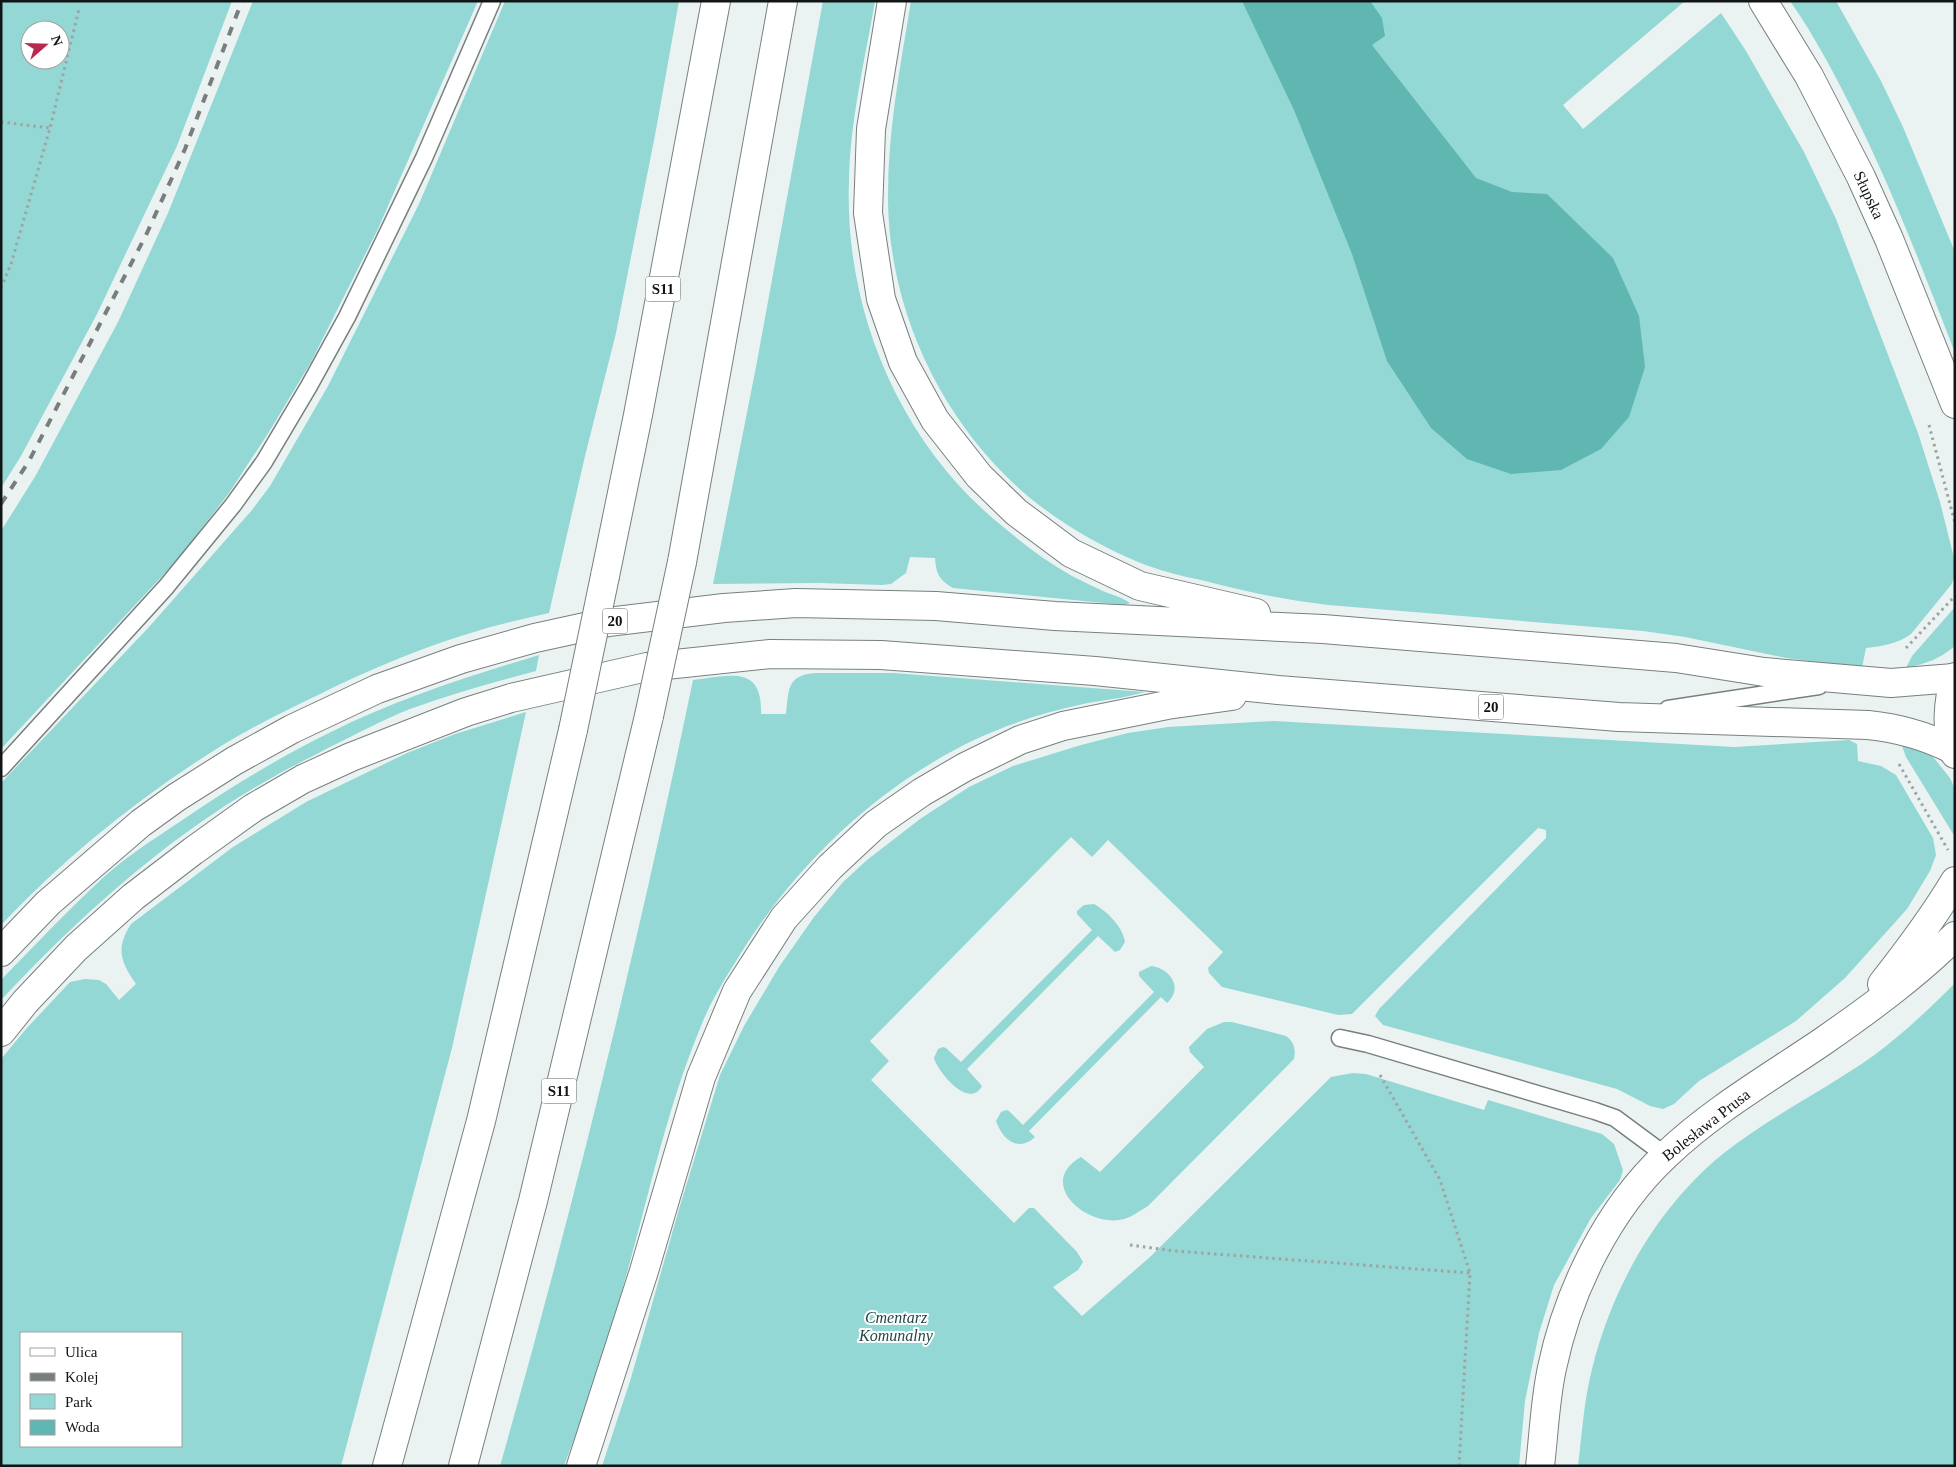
<svg xmlns="http://www.w3.org/2000/svg" width="1956" height="1467" font-family="Georgia,serif">
  <rect width="100%" height="100%" fill="#eaf3f2"/>
  <path fill="#93d8d4" fill-rule="evenodd" d="M1 1H232L177 146 97 314 21 456 1 488ZM30 30H60V60H30Z
    M253 1H478L377 231 311 362 269 432 229 493 177 560 1 749V531L36 475 118 322 168 213Z
    M505 1H679L656 130 616 333 585 456 549 613C528 618 507 622 487 628 428 645 372 668 318 695 285 711 252 727 221 746 141 796 66 856 1 925V783L149 627 252 510 270 486 328 386 419 204Z
    M823 1H875C865 60 850 121 849 181 844 313 902 448 1007 530 1027 547 1049 563 1072 576 1082 581 1092 586 1103 591 1112 595 1122 597 1130 603L1124 605 953 588C939 580 936 573 935 558L910 557 906 573 891 584 882 585 819 583 713 584 756 367Z
    M911 1H1685L1563 105 1583 129 1721 13 1746 51 1804 152 1836 219 1918 433 1940 502 1955 562V576L1951 585 1911 634C1897 644 1883 646 1866 648L1862 668 1786 658 1685 637 1643 631 1328 605C1286 600 1246 592 1205 581 1182 576 1160 571 1138 562 1092 543 1040 511 1005 475 934 404 890 304 888 203 887 135 900 68 911 1Z
    M1790 1H1836L1881 81 1903 127 1955 252V353C1924 273 1894 194 1856 117 1836 77 1816 38 1790 1Z
    M1955 607V646C1938 660 1927 663 1906 668L1912 656Z
    M539 655 536 671C494 682 451 694 410 709 382 720 355 735 328 748 310 758 292 766 275 776 171 833 82 914 1 1000V980C35 945 69 909 105 876 127 856 154 839 178 823 227 789 278 758 331 732 397 699 469 676 539 655Z
    M816 673H893L1145 692C1125 698 1104 700 1083 704 1046 712 1008 724 974 740 873 789 790 870 733 966 721 985 709 1005 701 1026 666 1110 648 1200 623 1287 606 1347 587 1407 564 1466H500C574 1206 638 944 693 680 729 676 763 664 761 714H786C789 690 786 675 816 673Z
    M526 712 452 1048 341 1466H1V1059L26 1029 70 982 85 979 99 980 106 984 119 1000 136 984C121 962 115 949 131 924L233 847 306 802 407 753 455 734ZM21 1333H181V1446H21Z
    M1274 721 1734 747 1849 740 1857 744 1858 761 1881 766 1896 775 1933 838 1936 855 1930 871 1907 909 1845 978 1796 1021 1699 1081 1674 1104 1663 1109 1650 1106 1617 1089 1383 1025 1375 1016 1379 1009 1546 838V830L1538 828 1352 1014 1338 1015 1222 987 1209 973 1208 968 1223 952 1108 840 1092 857 1071 837 870 1041 889 1061 871 1080 1014 1223 1029 1208H1034L1077 1252 1083 1262 1078 1270 1053 1287 1082 1316 1150 1257 1331 1077 1353 1073 1366 1074 1484 1110 1488 1100 1602 1134 1614 1144 1623 1170 1620 1180 1591 1218 1554 1285 1539 1333 1525 1401 1519 1466H602L631 1378 679 1209 720 1075 744 1026 779 967 814 917 843 882 867 860 920 819 969 787 1013 766 1081 745 1128 733 1168 727Z
    M1901 743 1925 751 1934 758 1950 778 1955 789V837L1906 757Z
    M1094 904C1108 912 1123 927 1125 942L1120 950 1115 952 1098 936 967 1069 982 1086C969 1110 938 1072 934 1058L938 1049 943 1047 946 1048 961 1062 1092 930 1077 914V911L1084 905Z
    M1151 966C1170 968 1184 988 1167 1003L1161 997 1029 1131 1035 1137C1018 1153 1002 1139 996 1121L1001 1112 1006 1110 1009 1111 1023 1125 1154 992 1139 976V972Z
    M1955 983V1466H1578C1582 1433 1584 1400 1592 1369 1612 1287 1658 1206 1724 1153 1771 1116 1825 1090 1873 1056 1903 1034 1929 1009 1955 983Z
    M1224 1022H1232L1286 1036C1294 1042 1296 1049 1294 1059L1148 1206C1141 1210 1132 1217 1124 1219 1087 1229 1035 1183 1081 1157L1100 1172 1204 1067 1190 1052 1189 1047 1207 1029Z"/>
  <path fill="#60b6b1" d="M1242 1H1370L1382 18 1385 36 1372 45 1476 178 1512 192 1547 194 1613 258 1639 316 1645 367 1629 417 1601 449 1561 470 1511 474 1467 459 1431 428 1387 361 1352 254 1294 110Z"/>
  <g fill="none" stroke-linecap="round" stroke-linejoin="round">
    <defs>
      <path id="service" d="M1668 709 1819 686
        M1 768 166 587 233 505 264 462 309 386 347 317 424 158 492 1
        M1340 1038 1368 1044 1595 1111 1615 1118 1665 1155"/>
      <path id="minor" d="M1882 984C1908 951 1933 918 1955 881
        M1540 1466C1544 1433 1545 1400 1552 1368 1568 1291 1608 1209 1666 1155 1712 1111 1769 1078 1822 1042 1868 1010 1915 976 1955 936"/>
      <path id="secondary" d="M1763 1 1809 76 1861 177 1889 239 1955 404"/>
      <path id="primary" d="M1955 677C1948 701 1945 731 1955 754"/>
      <path id="motorway" d="M892 1 871 129 868 213 881 299 903 362 935 420 979 476 1016 512 1071 553 1140 586 1256 613
        M682 562 783 1
        M605 576 638 415 716 1
        M1 952 48 903 141 823 177 797 234 761 292 729 377 689 461 659 535 638 608 622 724 608 796 603 936 606 1055 616 1323 629 1676 658 1764 672 1891 683 1954 678
        M1 1032 25 1002 76 948 133 897 193 851 253 808 303 779 351 757 466 712 511 698 647 667 770 654 881 655 1095 671 1278 690 1619 717 1868 725C1897 728 1926 736 1952 749
        M387 1466 481 1121 573 730
        M463 1466 533 1201 649 716
        M581 1466 644 1271 701 1077 737 991 784 918 830 867 876 824 922 792 965 767 1020 740 1063 726 1167 705 1232 696"/>
    </defs>
    <use href="#service" stroke="#78807f" stroke-width="19"/>
    <use href="#minor" stroke="#78807f" stroke-width="30"/>
    <use href="#secondary" stroke="#78807f" stroke-width="30"/>
    <use href="#primary" stroke="#78807f" stroke-width="30"/>
    <use href="#motorway" stroke="#78807f" stroke-width="30"/>
    <path stroke="#9da4a3" stroke-width="3" stroke-dasharray="2.5 4" stroke-linecap="butt" d="M1 122 50 128
      M1 288 11 264 50 128 79 9
      M1929 425 1955 523
      M1906 648 1955 596
      M1899 764 1948 850
      M1380 1075 1440 1180 1470 1273 1459 1466
      M1130 1245 1175 1251 1470 1273"/>
    <use href="#service" stroke="#fff" stroke-width="16"/>
    <use href="#minor" stroke="#fff" stroke-width="28"/>
    <use href="#secondary" stroke="#fff" stroke-width="28"/>
    <use href="#primary" stroke="#fff" stroke-width="28"/>
    <use href="#motorway" stroke="#fff" stroke-width="28"/>
    <path stroke="#787e7d" stroke-width="4" stroke-dasharray="9 9" stroke-linecap="butt" d="M1 504 29 461 147 233 185 149 242 1"/>
    <defs>
      <path id="motorway-bridge" d="M649 716 682 562
        M573 730 605 576"/>
    </defs>
    <use href="#motorway-bridge" stroke="#78807f" stroke-width="30" stroke-linecap="butt"/>
    <use href="#motorway-bridge" stroke="#fff" stroke-width="28"/>
  </g>
  <g text-anchor="middle" dominant-baseline="central" stroke-width="4" stroke-linejoin="round" paint-order="stroke">
    <g fill="#fff" stroke="#595b5b" stroke-width="1">
      <rect x="645.5" y="276.5" width="35" height="25" rx="4"/>
      <rect x="602.5" y="608.5" width="25" height="25" rx="4"/>
      <rect x="1478.5" y="694.5" width="25" height="25" rx="4"/>
      <rect x="541.5" y="1078.5" width="35" height="25" rx="4"/>
    </g>
    <g font-size="15" font-weight="bold" fill="#121515">
      <text x="663" y="289">S11</text>
      <text x="615" y="621">20</text>
      <text x="1491" y="707">20</text>
      <text x="559" y="1091">S11</text>
    </g>
    <g font-size="16" fill="#121515" stroke="#fff">
      <text transform="translate(1869 195) rotate(65)">Słupska</text>
      <text transform="translate(1706 1125) rotate(-38)">Bolesława Prusa</text>
    </g>
    <g font-size="16" font-style="italic" fill="#204846" stroke="#fff">
      <text x="896" y="1317">Cmentarz<tspan x="896" dy="18">Komunalny</tspan></text>
    </g>
  </g>
  <rect width="1956" height="1467" fill="none" stroke="#121515" stroke-width="5"/>
  <rect x="20" y="1332" width="162" height="115" fill="#ffffff" stroke="#a0a1a1"/>
  <rect x="30" y="1348" width="25" height="8" fill="#ffffff" stroke="#a0a1a1"/>
  <text x="65" y="1357" font-size="15" fill="#121515">Ulica</text>
  <rect x="30" y="1373" width="25" height="8" fill="#787e7d" stroke="#a0a1a1"/>
  <text x="65" y="1382" font-size="15" fill="#121515">Kolej</text>
  <rect x="30" y="1394" width="25" height="15" fill="#93d8d4" stroke="#a0a1a1"/>
  <text x="65" y="1407" font-size="15" fill="#121515">Park</text>
  <rect x="30" y="1420" width="25" height="15" fill="#60b6b1" stroke="#a0a1a1"/>
  <text x="65" y="1432" font-size="15" fill="#121515">Woda</text>
  <g transform="translate(45 45) rotate(70)"><circle r="24" fill="#ffffff" stroke="#a0a1a1"/>
  <path d="M0-4L9 19L0 12L-9 19Z" fill="#b8284f"/>
  <text y="-8" font-size="14" font-weight="bold" text-anchor="middle" fill="#121515">N</text>
  </g>
</svg>
